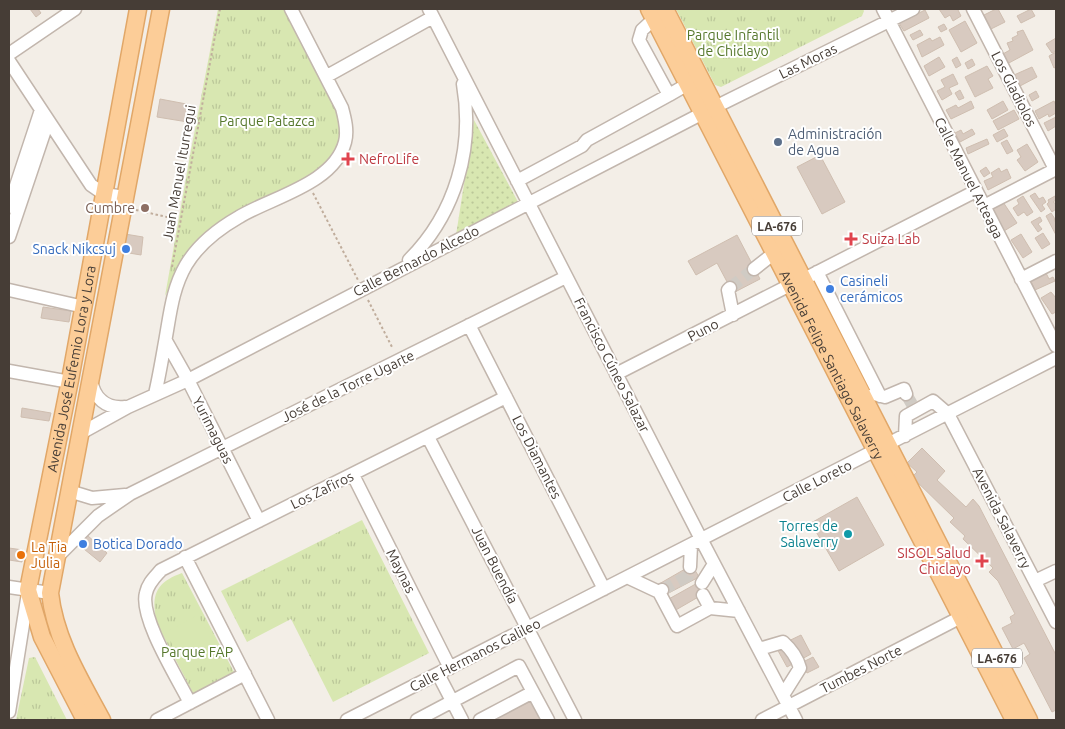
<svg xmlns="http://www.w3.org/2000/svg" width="1065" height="729" font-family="Ubuntu,sans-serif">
  <defs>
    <pattern id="grass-dots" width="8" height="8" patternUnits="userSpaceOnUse" patternTransform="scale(1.25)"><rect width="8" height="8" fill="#d8e7b1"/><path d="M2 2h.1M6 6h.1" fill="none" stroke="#bbc799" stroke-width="1.8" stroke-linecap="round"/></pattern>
    <pattern id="park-tufts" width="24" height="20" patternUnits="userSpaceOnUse" patternTransform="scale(1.25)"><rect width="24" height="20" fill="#d8e7b1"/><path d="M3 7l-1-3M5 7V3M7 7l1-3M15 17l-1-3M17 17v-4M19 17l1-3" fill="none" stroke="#bbc799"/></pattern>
  </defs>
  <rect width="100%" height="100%" fill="#f3eee7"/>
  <path fill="url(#grass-dots)" d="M474 120 518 202 456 235Z"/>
  <path fill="url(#park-tufts)" d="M218 9H287L336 105 341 124 340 138 333 155 322 169 310 177 239 213 175 276 165 296 191 150Z
    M676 9H863L864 11 862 16 721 87 715 85Z
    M362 520 429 653 333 702 291 619 247 642 221 591Z
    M182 573 235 674 194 695 157 624C151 597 154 583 182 573Z
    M35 657 67 720H16L29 658Z"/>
  <path fill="#d8e7b1" d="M198 615 220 656 187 674 166 632Z"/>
  <path fill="#d8cac0" stroke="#cfbeb0" d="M30 9H38L41 13 36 17Z
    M939 9H959L958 10 961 16 953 21 950 15 945 18Z
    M996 9H998L1005 22 991 29 984 15Z
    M1031 9 1035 16 1021 23 1017 16Z
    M925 10 929 18 904 31 899 23Z
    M965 21 977 43 961 52 949 30Z
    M944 24 947 29 941 32 938 27Z
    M920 30 923 35 913 40 910 35Z
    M1023 30 1033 50 1007 64 1001 55 1010 50 1007 43 1013 41 1012 38 1018 35 1017 32Z
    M940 37 944 45 922 57 917 45 930 38 932 41Z
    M1056 38V51L1052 53 1046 44Z
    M1056 52V67L1054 68 1049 56Z
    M939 57 945 67 929 76 924 66Z
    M957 57 961 65 956 68 952 60Z
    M972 59 975 65 968 69 965 63Z
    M987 66 993 76 988 79 993 88 975 97 965 77Z
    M1032 67 1037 77 1020 86 1014 75Z
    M953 74 958 84 949 88 952 94 942 100 937 91 945 87 941 80Z
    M960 90 964 98 959 100 955 93Z
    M1036 91 1039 97 1032 101 1029 95Z
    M160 99 197 106 194 123 157 117Z
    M971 101 974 108 951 119 946 110 956 105 958 108Z
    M1003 101 1008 110 992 119 987 110Z
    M1054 101 1056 106V113L1049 117 1048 114 1039 119 1035 111Z
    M1014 110 1019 119 998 130 993 121Z
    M1056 117V126L1048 131 1044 123Z
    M972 129 975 134 960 142 955 133 961 130 963 134Z
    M1004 129 1008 136 997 142 993 135Z
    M987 139 989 144 968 154 966 148Z
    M1007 140 1013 151 1007 154 1001 143Z
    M1027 144 1038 162 1025 171 1017 160 1021 157 1017 150Z
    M820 155 845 202 822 214 797 167Z
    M986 167 990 173 984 177 980 171Z
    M999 168 1001 172 1007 169 1011 178 988 190 984 181 993 177 991 173Z
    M1035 193 1039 199 1043 197 1046 202 1042 205 1045 209 1041 212 1030 196Z
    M1023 196 1033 212 1027 216 1024 212 1018 216 1013 208 1019 204 1017 200Z
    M1055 196 1056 200 1053 202 1056 204V209L1052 212 1047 204 1049 202 1048 200Z
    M1001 199 1017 223 1004 231 988 207Z
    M1051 213 1055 219 1054 220 1056 223V235L1046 216Z
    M1040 217 1042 221 1038 224 1042 229 1038 232 1031 222Z
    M1043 233 1050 244 1042 249 1035 238Z
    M125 234 143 237 141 255 123 252Z
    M1021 234 1032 252 1023 258 1011 240Z
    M737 235 760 279 733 293 717 263 696 275 688 261Z
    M1044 269 1049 279 1053 277 1055 281 1035 290 1029 277Z
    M1051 292 1056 298V312L1052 314 1041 298Z
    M43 307 71 311 69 322 41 318Z
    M22 408 51 413 49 421 21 417Z
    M922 448 945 471 937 480 966 507 973 499 979 506 1056 655V710L1052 712 1024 658 1030 654 1024 643 1013 649 1002 628 1012 623 1010 617 1015 614 998 581 989 572 993 568 963 539 965 536 950 522 954 518 912 477 917 472 907 463Z
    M857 497 884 545 839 571 811 523Z
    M87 535 107 553 100 562 79 545Z
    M9 548 23 550 22 562 9 560Z
    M692 565 699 577 665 595 659 584Z
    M701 581 707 592 674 611 667 600Z
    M801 635 811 654 787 667 776 647Z
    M813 657 819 667 807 673 801 663Z
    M531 701 541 720H493Z"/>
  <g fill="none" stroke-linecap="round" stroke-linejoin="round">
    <path stroke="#d0cbc4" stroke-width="12" stroke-dasharray="12 6" stroke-linecap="butt" d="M730 288 754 269
      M906 394 913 406
      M662 590 688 576 690 567"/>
    <defs>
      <path id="minor" d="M429 9 701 539 796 720
        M883 9 1056 346
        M973 9 1055 169
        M654 19 642 30 639 40 669 95 688 84
        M9 54 75 9
        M9 61 91 185 104 194 125 197
        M327 76 433 17
        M517 181 582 146 587 140 669 95
        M984 206 1056 169
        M9 207 41 110
        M9 237 48 121
        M409 260C456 213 474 148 463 84
        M754 269 773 254
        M817 272 880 396
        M804 279 976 191
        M1021 279 1056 261
        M730 288 728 290 733 315
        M9 290 84 307
        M469 325 604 589
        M166 341 188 380 259 521
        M9 371 70 382
        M616 374 790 285
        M91 380C94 398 106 409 125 407
        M155 394C159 377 162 359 165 342 170 315 172 289 186 265 198 245 218 229 239 217 272 197 334 184 345 142 348 131 345 119 342 108L291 9
        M874 394 885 397 904 389 906 394
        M81 433 128 407 188 380 703 113 913 9
        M905 436 906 416 933 401 948 414 1056 622
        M428 437 575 720
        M353 475 450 668
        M69 491 92 498 125 495
        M57 557 98 516 130 494 566 277
        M185 557 268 720
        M690 567 691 545
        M627 577 659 592 662 590
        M1035 581 1056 571
        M702 583 714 564
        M9 587 50 593
        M659 592 677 626 710 608
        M703 595 710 608 739 611
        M759 649 783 642C792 650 797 657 800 668L783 695
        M438 674 462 720
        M190 703C178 679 139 617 146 593 148 583 155 577 161 570L506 397
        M9 712 28 593
        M157 720 245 674
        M347 720 1056 358
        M417 720 519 666 548 720
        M480 720 533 692
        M762 720 961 617"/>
      <g id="major">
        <path id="s1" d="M649 9 1014 720"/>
        <path d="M665 9 1029 720"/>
        <path id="s2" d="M85 720 42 637 28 590 70 380 138 9"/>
        <path d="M102 720C80 679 55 639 50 593L161 9"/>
      </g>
    </defs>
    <use href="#minor" stroke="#c2b6ad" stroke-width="15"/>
    <use href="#major" stroke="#e1a768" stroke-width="19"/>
    <path stroke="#c0ad9c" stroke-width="2" stroke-dasharray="2.5 2.5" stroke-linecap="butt" d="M313 193 358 280
      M136 210 180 220
      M172 267 220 9
      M368 300 393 349"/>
    <use href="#minor" stroke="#fff" stroke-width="12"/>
    <use href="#major" stroke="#fccd98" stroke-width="16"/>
  </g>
  <circle fill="#5c6f8a" stroke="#fff" stroke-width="2" cx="778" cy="142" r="5"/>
  <g fill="#e0444e" stroke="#fff" stroke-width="2">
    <path d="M345.5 151.5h5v5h5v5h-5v5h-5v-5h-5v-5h5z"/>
    <path d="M848.5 231.5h5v5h5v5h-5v5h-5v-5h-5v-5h5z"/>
    <path d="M979.5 553.5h5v5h5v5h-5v5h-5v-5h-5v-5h5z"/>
  </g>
  <circle fill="#8d6e63" stroke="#fff" stroke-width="2" cx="145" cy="208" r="5"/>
  <g fill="#3f7fe0" stroke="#fff" stroke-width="2">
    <circle cx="126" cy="249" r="5"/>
    <circle cx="830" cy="289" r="5"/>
    <circle cx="83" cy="544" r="5"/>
  </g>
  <circle fill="#0f9aa8" stroke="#fff" stroke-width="2" cx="848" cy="534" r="5"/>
  <circle fill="#e8710a" stroke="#fff" stroke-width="2" cx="21" cy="555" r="5"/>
  <g text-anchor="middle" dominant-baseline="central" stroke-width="4" stroke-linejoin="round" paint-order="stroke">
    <g fill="#fff" stroke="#7e7772" stroke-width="1">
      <rect x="752" y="216.5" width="50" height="19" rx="4"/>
      <rect x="972" y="648.5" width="50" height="19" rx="4"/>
    </g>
    <g font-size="12" font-weight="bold" fill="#463d36">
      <text x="777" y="226">LA-676</text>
      <text x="997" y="658">LA-676</text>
    </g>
    <g font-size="14" fill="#55772b" stroke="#fff">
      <text x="733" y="35">Parque Infantil<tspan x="733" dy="16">de Chiclayo</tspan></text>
      <text x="267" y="121">Parque Patazca</text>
      <text x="197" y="652">Parque FAP</text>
    </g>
    <g font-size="14" fill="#463d36" stroke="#fff">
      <text transform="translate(808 61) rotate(-26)">Las Moras</text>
      <text transform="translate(1014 89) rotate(63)">Los Gladiolos</text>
      <text transform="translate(179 173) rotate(-80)">Juan Manuel Iturregui</text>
      <text transform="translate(969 178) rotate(63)">Calle Manuel Arteaga</text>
      <text transform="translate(416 261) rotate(-27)">Calle Bernardo Alcedo</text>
      <text transform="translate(703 330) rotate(-27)">Puno</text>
      <text transform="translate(612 365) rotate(63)">Francisco Cúneo Salazar</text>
      <text stroke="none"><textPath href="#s1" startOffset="400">Avenida Felipe Santiago Salaverry</textPath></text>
      <text stroke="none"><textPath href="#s2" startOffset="368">Avenida José Eufemio Lora y Lora</textPath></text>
      <text transform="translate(348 386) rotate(-26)">José de la Torre Ugarte</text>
      <text transform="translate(213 430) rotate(63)">Yurimaguas</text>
      <text transform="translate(537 457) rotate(63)">Los Diamantes</text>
      <text transform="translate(817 481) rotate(-27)">Calle Loreto</text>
      <text transform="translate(322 490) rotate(-26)">Los Zafiros</text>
      <text transform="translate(1002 518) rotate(63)">Avenida Salaverry</text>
      <text transform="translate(495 565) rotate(63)">Juan Buendía</text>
      <text transform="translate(401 571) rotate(63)">Maynas</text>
      <text transform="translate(475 655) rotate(-27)">Calle Hermanos Galileo</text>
      <text transform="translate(861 669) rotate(-27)">Tumbes Norte</text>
    </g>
    <g font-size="14" fill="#4e5e75" stroke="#fff" text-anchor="start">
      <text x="788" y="134">Administración<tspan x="788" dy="16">de Agua</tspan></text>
    </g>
    <g font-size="14" fill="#be3a42" stroke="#fff" text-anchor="start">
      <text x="359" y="159">NefroLife</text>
      <text x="862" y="239">Suiza Lab</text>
      <text x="971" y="553" text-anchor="end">SISOL Salud<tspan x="971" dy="16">Chiclayo</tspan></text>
    </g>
    <g font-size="14" fill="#785e54" stroke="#fff" text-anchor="end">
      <text x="135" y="208">Cumbre</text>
    </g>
    <g font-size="14" fill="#366cbe" stroke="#fff" text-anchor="start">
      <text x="116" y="249" text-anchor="end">Snack Nikcsuj</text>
      <text x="840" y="281">Casineli<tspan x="840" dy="16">cerámicos</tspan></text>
      <text x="93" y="544">Botica Dorado</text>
    </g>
    <g font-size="14" fill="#0d838f" stroke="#fff" text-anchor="end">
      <text x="838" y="526">Torres de<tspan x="838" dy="16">Salaverry</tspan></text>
    </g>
    <g font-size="14" fill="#c56008" stroke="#fff" text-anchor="start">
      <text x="31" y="547">La Tia<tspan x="31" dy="16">Julia</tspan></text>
    </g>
  </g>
  <rect width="1065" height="729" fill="none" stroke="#463d36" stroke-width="20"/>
</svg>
